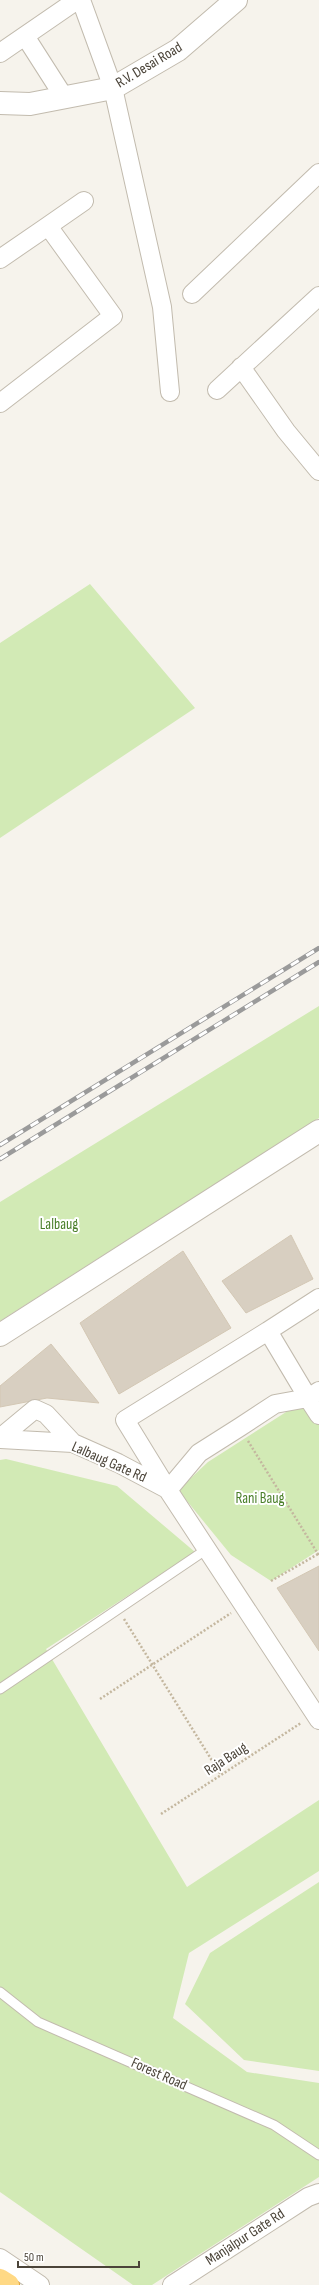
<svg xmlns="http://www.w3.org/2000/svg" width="319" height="2285" font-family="'Sofia Sans Condensed',sans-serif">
  <rect width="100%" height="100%" fill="#f6f3ec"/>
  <path fill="#d2eab5" d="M90 584 195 708 0 838V643Z
    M319 1006V1118L0 1321V1202Z
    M308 1398 319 1417V1550L271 1581 231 1555 178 1490 208 1462Z
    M6 1459 117 1486 195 1552 46 1649 187 1887 319 1800V1871L189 1953 173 2018 247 2072 319 2083V2177L152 2285H133L0 2192V1460Z
    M319 1882V2071L244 2060 185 2004 210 1953Z"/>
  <path fill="#d8cfc1" stroke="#d3c7b4" d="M291 1235 313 1279 246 1313 222 1281Z
    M183 1251 231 1328 119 1394 80 1323Z
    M51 1344 99 1403 47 1398 0 1407V1386Z
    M319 1566V1651L277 1588Z"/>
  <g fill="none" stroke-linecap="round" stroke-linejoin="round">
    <defs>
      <path id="service" d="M0 1689 207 1549
        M0 1992 38 2022 274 2125 319 2155"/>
      <path id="minor" d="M81 0 113 88 162 307 170 392
        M25 36 64 97
        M0 53 77 0
        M0 259 48 226
        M192 294 319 173
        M241 367 286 431 319 471
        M217 390 319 296
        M0 403 113 316 48 226 84 201
        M268 1331 319 1298
        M319 1391 308 1398 319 1415
        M0 1438 35 1409 46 1414 73 1443
        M0 1439 73 1443 118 1463 167 1489
        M168 1490 199 1453 240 1427 275 1404 308 1398 268 1331 125 1420 168 1490 319 1720
        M0 2258 40 2285
        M172 2285 308 2197 319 2193"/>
      <path id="tertiary" d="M0 103 30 104 113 88 178 50 236 0
        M0 1335 319 1131"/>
      <path id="trunk" d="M0 2280 8 2285"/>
    </defs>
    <use href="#service" stroke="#c2bbae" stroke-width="11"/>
    <use href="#minor" stroke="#c2bbae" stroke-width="20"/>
    <use href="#tertiary" stroke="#c2bbae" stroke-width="24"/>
    <use href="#trunk" stroke="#e0a43c" stroke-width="24"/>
    <path stroke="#c4b79f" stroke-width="2.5" stroke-dasharray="2 2" stroke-linecap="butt" d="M248 1441 318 1554 319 1553
      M271 1581 318 1554
      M124 1619 221 1775
      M100 1699 231 1613
      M161 1814 301 1723"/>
    <use href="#service" stroke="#fff" stroke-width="9"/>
    <use href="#minor" stroke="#fff" stroke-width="18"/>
    <use href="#tertiary" stroke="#fff" stroke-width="22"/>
    <use href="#trunk" stroke="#ffd985" stroke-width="22"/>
    <defs>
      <path id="rail" d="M0 1145 319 948
        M0 1159 319 962"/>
    </defs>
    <use href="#rail" stroke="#9a9a9a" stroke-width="4.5"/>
    <use href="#rail" stroke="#fff" stroke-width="3" stroke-dasharray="9" stroke-linecap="butt"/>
  </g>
  <g text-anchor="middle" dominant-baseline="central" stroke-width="4" stroke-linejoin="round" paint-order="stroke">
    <g font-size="15" fill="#4b4439" stroke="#fff">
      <text transform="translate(149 65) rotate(-31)">R.V. Desai Road</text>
      <text transform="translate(109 1462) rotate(24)">Lalbaug Gate Rd</text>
      <text transform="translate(226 1759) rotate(-33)">Raja Baug</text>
      <text transform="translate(159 2074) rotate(24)">Forest Road</text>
      <text transform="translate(245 2237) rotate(-33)">Manjalpur Gate Rd</text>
    </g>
    <g font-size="15" fill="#4a7f2a" stroke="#fff">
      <text x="59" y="1224">Lalbaug</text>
      <text x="260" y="1498">Rani Baug</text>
    </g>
  </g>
  <path d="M18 2261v6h121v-6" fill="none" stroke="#4b4439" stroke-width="2"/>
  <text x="24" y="2261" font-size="12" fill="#4b4439" stroke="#ffffff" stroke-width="3" paint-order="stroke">50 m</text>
</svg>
